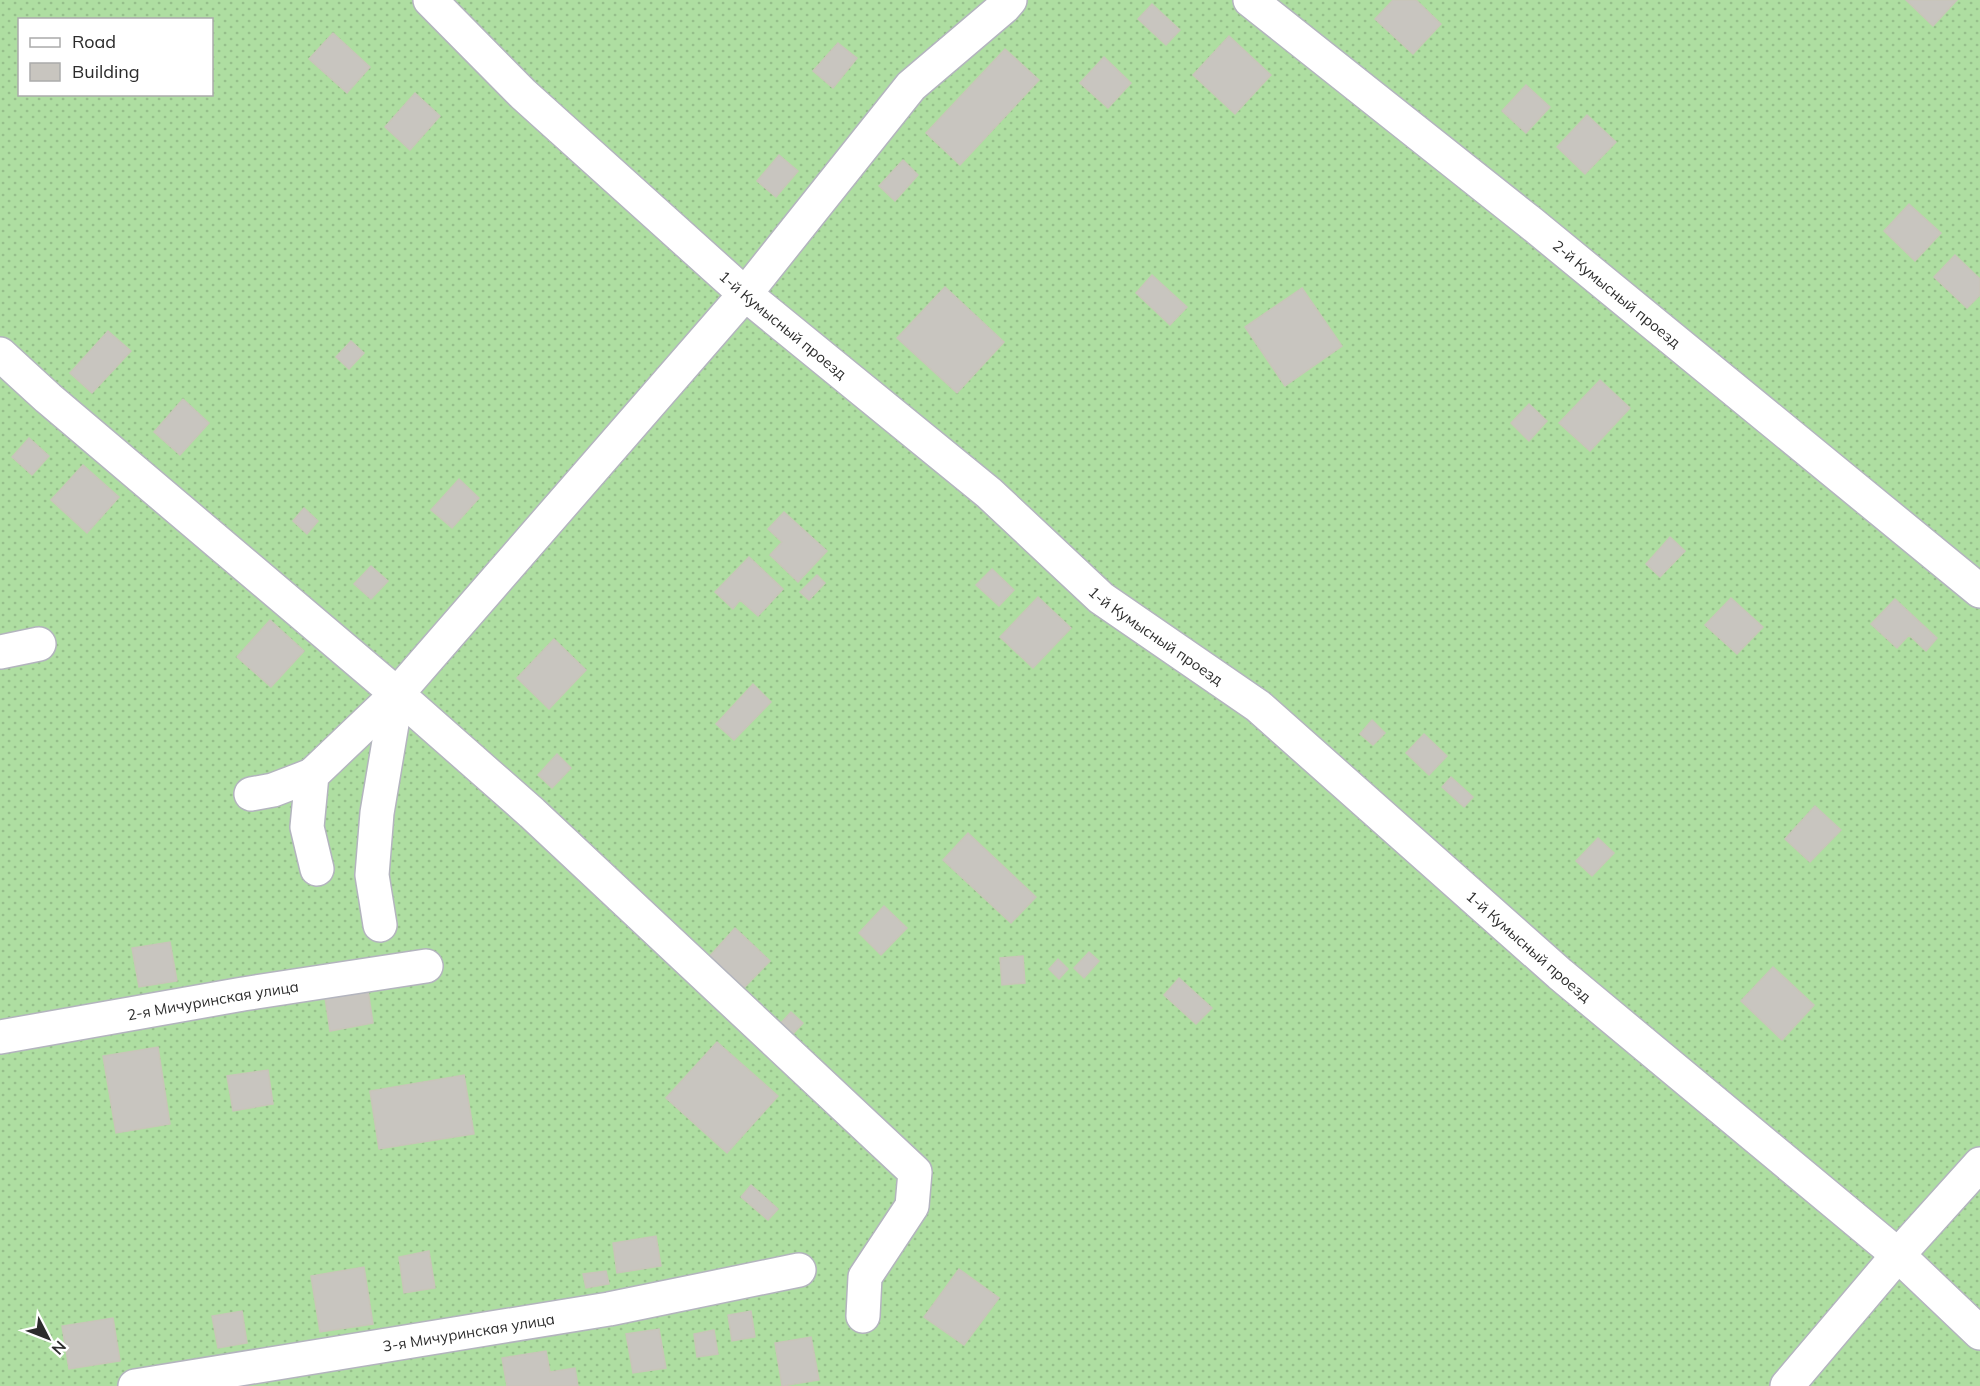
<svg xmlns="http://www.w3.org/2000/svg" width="1980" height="1386" font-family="Mulish,sans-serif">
  <defs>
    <pattern id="garden-dots" width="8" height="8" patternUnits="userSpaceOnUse" patternTransform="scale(1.5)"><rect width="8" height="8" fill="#aedea1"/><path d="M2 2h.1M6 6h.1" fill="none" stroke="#96bf8b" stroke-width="1.8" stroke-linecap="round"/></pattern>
  </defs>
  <rect width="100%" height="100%" fill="#ece9e0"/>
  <path fill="url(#garden-dots)" fill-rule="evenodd" d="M0 0H1980V1386H0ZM20 20H212V94H20Z"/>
  <path fill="#c8c5bf" stroke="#c8c5b9" stroke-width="1.5" d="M1393 0H1416L1441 24 1413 54 1375 19Z
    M1906 0H1957L1933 26Z
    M1152 4 1180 30 1166 45 1138 19Z
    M333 33 370 67 347 93 309 59Z
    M1229 36 1271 75 1235 114 1193 75Z
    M838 43 857 58 833 88 813 71Z
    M1005 49 1039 80 960 165 926 133Z
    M1104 57 1131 83 1108 108 1080 83Z
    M1526 85 1550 107 1526 133 1502 111Z
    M415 93 440 116 410 150 385 127Z
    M1587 115 1616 142 1585 174 1557 147Z
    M779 155 798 171 776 197 757 181Z
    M903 160 918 175 895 201 879 186Z
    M1909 204 1941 233 1915 261 1884 231Z
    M1955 255 1980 279V295L1967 308 1934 277Z
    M1152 275 1187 307 1170 325 1136 293Z
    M945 287 1004 342 957 393 897 338Z
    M1302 288 1342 346 1285 386 1245 327Z
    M108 331 131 351 92 393 70 373Z
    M351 341 364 353 349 369 336 357Z
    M1600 380 1630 408 1590 451 1559 423Z
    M183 399 209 423 180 455 154 432Z
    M1529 404 1547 421 1529 441 1511 423Z
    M29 438 49 456 32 475 12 457Z
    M83 465 119 497 87 533 51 500Z
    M459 479 479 498 452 528 431 510Z
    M304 508 318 521 307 534 293 521Z
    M784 512 827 551 798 582 770 555 782 542 768 529Z
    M1670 537 1685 551 1660 577 1646 564Z
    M749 557 783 589 758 616 740 600 733 609 715 592Z
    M371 566 388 581 371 599 354 584Z
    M992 569 1014 590 999 606 976 585Z
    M817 575 825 583 809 600 800 592Z
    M1038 597 1071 628 1033 668 1000 637Z
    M1731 598 1763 627 1737 654 1705 625Z
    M1895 599 1937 638 1926 651 1909 635 1897 648 1871 624Z
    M270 620 304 651 271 687 237 657Z
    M554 639 586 670 549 709 517 678Z
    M753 684 771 702 734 740 716 724Z
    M1372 720 1385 733 1373 745 1360 734Z
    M1424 734 1447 756 1429 775 1406 753Z
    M557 754 571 768 552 788 538 775Z
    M1451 777 1473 797 1464 807 1442 787Z
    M1815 806 1841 830 1810 862 1785 839Z
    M968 833 1036 897 1011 923 943 860Z
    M1598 838 1614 853 1592 876 1576 861Z
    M884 906 907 928 881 955 859 933Z
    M735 928 770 961 742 990 708 958Z
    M170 942 177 981 139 987 132 948Z
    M1089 952 1099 961 1084 978 1074 968Z
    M1023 956 1025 983 1002 985 1000 958Z
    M1058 959 1068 969 1059 979 1049 969Z
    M1773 967 1814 1005 1782 1040 1741 1001Z
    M1179 978 1212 1008 1196 1024 1164 995Z
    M368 990 373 1023 330 1031 325 997Z
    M791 1012 803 1023 793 1034 781 1023Z
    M717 1042 778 1096 727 1153 666 1098Z
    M158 1047 170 1124 116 1133 103 1056Z
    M268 1070 273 1104 233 1111 227 1076Z
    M464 1075 474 1134 379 1149 370 1091Z
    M751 1185 778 1209 768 1220 741 1197Z
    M656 1236 661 1266 617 1273 613 1243Z
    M429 1251 435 1288 404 1293 399 1257Z
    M364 1267 373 1324 320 1332 311 1276Z
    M959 1269 999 1298 964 1345 924 1317Z
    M606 1271 609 1284 586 1288 583 1274Z
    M242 1311 247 1343 218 1348 212 1316Z
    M751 1311 755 1337 732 1341 728 1315Z
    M113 1318 120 1361 69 1369 62 1326Z
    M659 1329 666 1368 633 1373 626 1334Z
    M714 1330 718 1354 697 1357 694 1334Z
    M811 1337 819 1380 782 1386 775 1343Z
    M546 1351 550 1372 575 1368 578 1386H507L502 1358Z"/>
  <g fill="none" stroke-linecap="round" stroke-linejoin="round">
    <defs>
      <g id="minor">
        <path id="s1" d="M430 0 523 94 745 294 989 493 1101 598 1258 706 1560 974 1898 1255 1980 1333"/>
        <path id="s2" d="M1250 0 1531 223 1980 591"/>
        <path d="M0 354 48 398 397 694 745 294 911 86 1004 7 1010 0"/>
        <path d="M0 652 39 644"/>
        <path d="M397 694 532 813 915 1172 912 1206 865 1277 863 1316"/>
        <path d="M251 794 273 790 312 775"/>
        <path d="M317 869 307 827 312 775 397 694"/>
        <path d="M380 925 372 875 377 813 397 694"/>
        <path id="s3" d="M0 1037 243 994 426 966"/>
        <path id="s4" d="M135 1386 609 1309 799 1270"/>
        <path d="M1787 1386 1898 1255 1980 1164"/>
      </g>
    </defs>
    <use href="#minor" stroke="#b3b4be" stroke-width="36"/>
    <use href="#minor" stroke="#fff" stroke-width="33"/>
  </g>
  <g text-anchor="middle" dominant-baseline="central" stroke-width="6" stroke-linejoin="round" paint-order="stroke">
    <g font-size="15" fill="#2c2c2c" stroke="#fff">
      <text stroke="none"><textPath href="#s2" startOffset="470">2-й Кумысный проезд</textPath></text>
      <text stroke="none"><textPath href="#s1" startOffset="480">1-й Кумысный проезд</textPath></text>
      <text stroke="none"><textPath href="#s1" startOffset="966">1-й Кумысный проезд</textPath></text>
      <text stroke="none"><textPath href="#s1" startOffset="1452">1-й Кумысный проезд</textPath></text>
      <text stroke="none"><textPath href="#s3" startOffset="216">2-я Мичуринская улица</textPath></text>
      <text stroke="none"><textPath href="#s4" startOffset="338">3-я Мичуринская улица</textPath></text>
    </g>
  </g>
  <rect x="18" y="18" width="195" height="78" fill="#ffffff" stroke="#ababab" stroke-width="1.5"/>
  <rect x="30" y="38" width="30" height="9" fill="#ffffff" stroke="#ababab" stroke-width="1.5"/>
  <text x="72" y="48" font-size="18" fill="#2c2c2c">Road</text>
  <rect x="30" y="63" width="30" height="18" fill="#c8c5bf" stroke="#ababab" stroke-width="1.5"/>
  <text x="72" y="78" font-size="18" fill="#2c2c2c">Building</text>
  <g transform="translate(48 1338) rotate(132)" stroke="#ffffff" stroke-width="4.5" paint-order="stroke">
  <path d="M0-4.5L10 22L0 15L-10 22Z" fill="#2c2c2c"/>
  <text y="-9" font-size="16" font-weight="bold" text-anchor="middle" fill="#2c2c2c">N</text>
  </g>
</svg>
